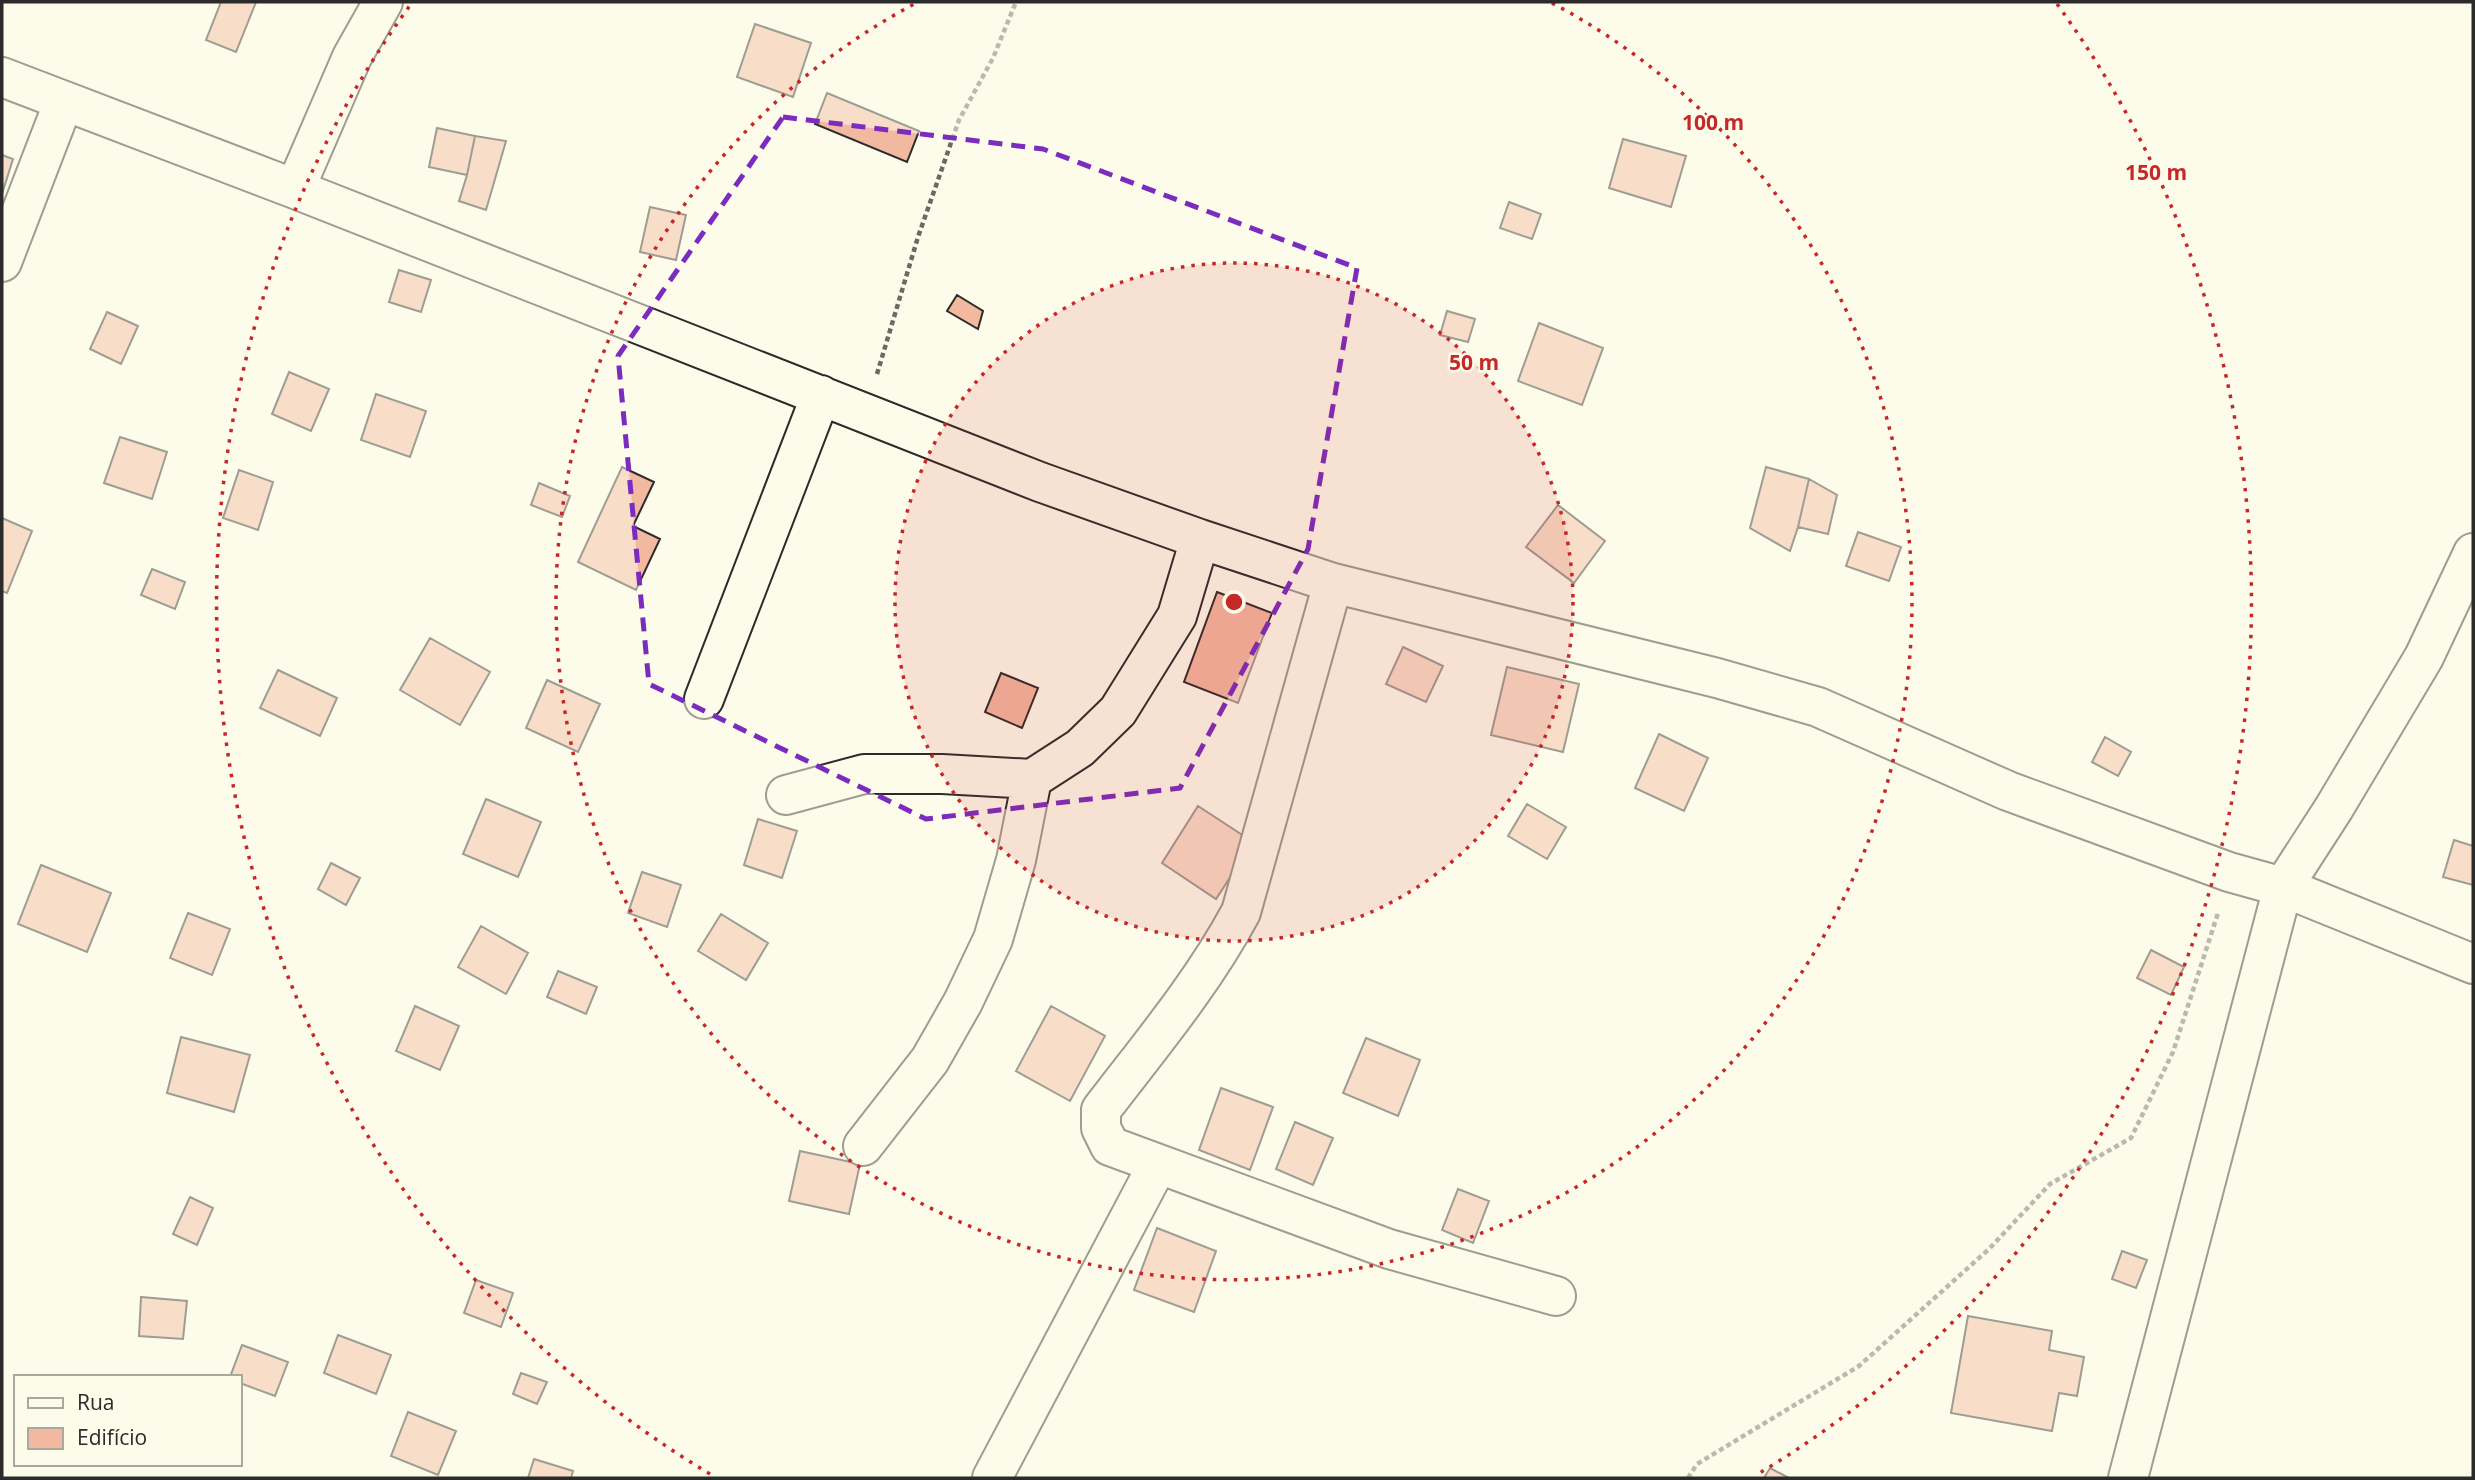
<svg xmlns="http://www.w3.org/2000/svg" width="2475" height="1480" font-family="'Open Sans',sans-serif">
  <rect width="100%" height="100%" fill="#fdfbea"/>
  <path fill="#f2b8a0" stroke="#2b2b2b" stroke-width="2" d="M221 2H256L236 52 206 40Z
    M755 24 811 43 793 97 737 77Z
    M827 93 919 131 907 162 815 124Z
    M437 128 475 136 467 175 429 167Z
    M475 136 506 141 486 210 459 201 467 175Z
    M1623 139 1686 156 1671 207 1609 188Z
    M2 155 13 159 2 194Z
    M1509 202 1541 214 1532 239 1500 228Z
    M650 207 686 215 676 260 640 252Z
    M399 270 431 280 421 312 389 302Z
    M957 295 983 311 978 329 947 311Z
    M1447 311 1475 319 1468 342 1440 335Z
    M107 312 138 326 121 364 90 349Z
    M1539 323 1603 348 1582 405 1518 381Z
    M289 372 329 389 311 431 272 414Z
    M376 394 426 411 410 457 361 440Z
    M120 437 167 452 152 499 104 483Z
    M622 467 654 482 633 526 660 539 636 590 578 562Z
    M1766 467 1809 479 1798 527 1790 551 1750 528Z
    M239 470 273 482 258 530 223 518Z
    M1809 479 1837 495 1828 534 1798 527Z
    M539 483 570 496 562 517 531 505Z
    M1558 505 1605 541 1574 583 1526 547Z
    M2 518 32 531 7 593 2 591Z
    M1858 532 1901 547 1889 581 1846 566Z
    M152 569 185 582 175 609 141 595Z
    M1217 592 1272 613 1238 703 1184 682Z
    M430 638 490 672 460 725 400 690Z
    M1403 647 1443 666 1426 702 1386 684Z
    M1507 667 1579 684 1563 752 1491 735Z
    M278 670 337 698 320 736 260 708Z
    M1001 673 1038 688 1022 728 985 712Z
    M547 680 600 704 578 752 526 728Z
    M1659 734 1708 758 1684 811 1635 788Z
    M2105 737 2131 752 2118 776 2092 762Z
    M486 799 541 822 518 877 463 854Z
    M1527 804 1566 827 1547 859 1508 836Z
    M1198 806 1253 842 1216 899 1162 863Z
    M758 819 797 831 782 878 744 865Z
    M2454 840 2473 846V885L2443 877Z
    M331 863 360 878 346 905 318 889Z
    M41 865 111 893 87 952 18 924Z
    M642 872 681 885 667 927 628 913Z
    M188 913 230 929 212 975 170 958Z
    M721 914 768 943 746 980 698 951Z
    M481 926 528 953 506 994 458 967Z
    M2151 950 2184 967 2171 995 2137 978Z
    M558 971 597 987 586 1014 547 997Z
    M415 1006 459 1026 440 1070 396 1051Z
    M1051 1006 1105 1036 1070 1101 1016 1071Z
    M181 1037 250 1055 234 1112 167 1093Z
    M1366 1038 1420 1060 1398 1116 1343 1093Z
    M1221 1088 1273 1107 1250 1170 1199 1150Z
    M1295 1122 1333 1138 1313 1185 1276 1169Z
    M800 1151 860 1164 849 1214 789 1201Z
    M1458 1189 1489 1201 1473 1243 1442 1230Z
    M190 1197 213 1208 197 1245 173 1234Z
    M1157 1228 1216 1251 1194 1312 1134 1290Z
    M2122 1251 2147 1260 2136 1288 2112 1279Z
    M476 1280 513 1293 501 1327 464 1313Z
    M141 1297 187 1301 183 1339 139 1336Z
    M1968 1316 2052 1331 2049 1350 2084 1357 2077 1396 2059 1393 2052 1431 1951 1413Z
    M338 1335 391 1355 376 1394 324 1373Z
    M242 1345 288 1362 275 1396 240 1383V1377H230Z
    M521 1373 547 1382 537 1404 513 1394Z
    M408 1412 456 1431 438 1475 391 1456Z
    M534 1459 573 1471 571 1478H528Z
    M1770 1468 1789 1478H1764Z"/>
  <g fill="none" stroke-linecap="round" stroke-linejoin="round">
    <defs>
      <path id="minor" d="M2 77 295 189 1040 482 1200 539 1333 583 1717 678 1818 707 2008 791 2229 872 2283 887 2473 964
        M295 189 352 57 383 2
        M2 262 64 101
        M1333 583 1241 912C1203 983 1150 1046 1101 1110V1128L1110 1146 1389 1249 1556 1296
        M704 699 821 395
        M1032 779 1080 748 1118 711 1177 616 1200 539
        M786 795 864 774H942L1032 779 1016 860 993 939 963 1002 930 1060 863 1146
        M992 1478 1158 1164
        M2128 1478 2283 887 2334 808 2424 657 2473 553"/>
    </defs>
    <use href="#minor" stroke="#2b2b2b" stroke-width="42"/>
    <path stroke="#6a6964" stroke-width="4.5" stroke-dasharray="5 3.5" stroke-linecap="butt" d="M877 374 918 237 959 120 993 58 1016 2
      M1688 1478 1697 1464 1859 1366 1989 1249 2050 1184 2131 1138 2173 1052 2218 913"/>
    <use href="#minor" stroke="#fdfbea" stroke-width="38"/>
  </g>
  <path d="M0 0H2475V1480H0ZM783 117 1043 149 1357 268 1308 549 1180 788 926 819 649 684 618 356Z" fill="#fdfbea" fill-opacity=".55" fill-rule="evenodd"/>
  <path fill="none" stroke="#7b2cbf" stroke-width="5" stroke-dasharray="14 9" stroke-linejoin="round" d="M783 117 1043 149 1357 268 1308 549 1180 788 926 819 649 684 618 356Z"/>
  <circle cx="1234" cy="602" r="339" fill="#c62828" fill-opacity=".12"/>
  <g fill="none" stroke="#c62828" stroke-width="3.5" stroke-dasharray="3.5 7">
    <circle cx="1234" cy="602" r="339"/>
    <path d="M1552 3A678 678 0 1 1 916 3"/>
    <path d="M710 1474A1017 1017 0 0 1 411 4M2057 4A1017 1017 0 0 1 1758 1474"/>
  </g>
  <circle cx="1234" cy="602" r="10" fill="#c62828" stroke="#fdfbea" stroke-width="3.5"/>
  <g font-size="21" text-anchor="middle" font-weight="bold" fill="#c62828" stroke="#fdfbea" stroke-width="5" stroke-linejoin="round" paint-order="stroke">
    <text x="1713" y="130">100 m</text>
    <text x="2156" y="180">150 m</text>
    <text x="1474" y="370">50 m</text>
  </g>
  <rect width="2475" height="1480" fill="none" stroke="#2b2b2b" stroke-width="7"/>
  <rect x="14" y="1375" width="228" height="91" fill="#fdfbea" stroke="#a9a89e" stroke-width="2"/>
  <rect x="28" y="1398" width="35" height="10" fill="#fdfbea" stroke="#a9a89e" stroke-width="2"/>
  <text x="77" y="1410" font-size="21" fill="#2b2b2b">Rua</text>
  <rect x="28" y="1428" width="35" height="21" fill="#f2b8a0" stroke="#a9a89e" stroke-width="2"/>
  <text x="77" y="1445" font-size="21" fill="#2b2b2b">Edifício</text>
</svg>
